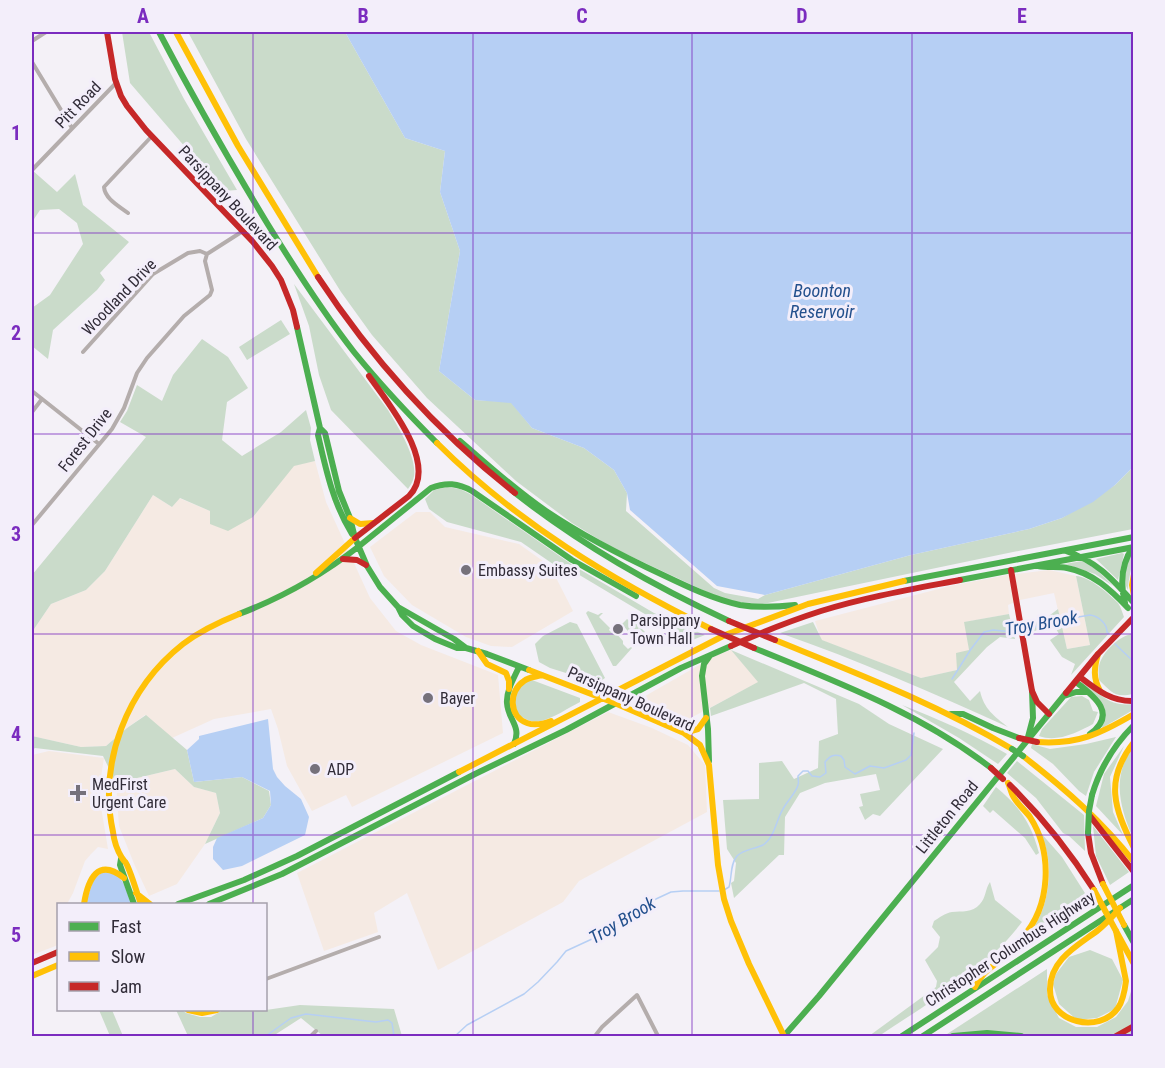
<svg xmlns="http://www.w3.org/2000/svg" width="1165" height="1068" font-family="'Roboto Condensed',sans-serif">
  <rect width="100%" height="100%" fill="#f4f1f7"/>
  <path fill="#f5eae3" d="M315 461 326 502 370 598 396 631 421 645 498 675 503 733 352 807 346 795 312 811 287 766 278 729 271 709 214 719 172 738 145 715 127 728 106 746 81 747 32 736V632L51 604 86 590 105 571 153 495 172 507 179 498 210 511V524L253 517 294 465Z
    M416 512H430L445 527 519 544 550 566 573 611 512 647 491 646 466 637 412 605 384 576 370 547Z
    M1049 570 1076 576 1090 645 1067 649 1054 593 1020 600 1008 605 1009 614 965 622 969 650 957 670 921 678 821 640 815 621 950 586 1007 575Z
    M731 650 759 682 681 723 633 703 715 656Z
    M608 712 652 728 688 745 705 765 707 812 579 881 563 902 438 970 407 893 374 913 378 932 324 951 297 873Z
    M49 751 104 758 101 777V807L108 849 98 847 91 854 85 861 73 893 67 904H58V945L32 955V755Z
    M175 769 194 787 216 793 220 813 205 844 177 884 149 896 135 866 119 826 116 783Z"/>
  <path fill="#cadbca" d="M122 32H149L184 99 237 190 223 191 130 83Z
    M188 32H345L405 138 445 151 440 192 460 251 439 371 475 400 511 402 532 428 584 448 614 470 627 493 626 511 714 588 725 593 758 599 765 595 911 555 1029 529 1062 518 1115 485 1133 467V529L1013 552 763 604 740 602 722 599 613 548 572 523 516 481 427 398 372 335 341 292 246 139Z
    M32 170 57 192 75 174 83 205 129 242 100 273 105 280 97 290 53 330 48 359 32 346V308L50 295 83 244 77 223 59 209 40 210 32 222Z
    M294 284 388 410C398 427 420 461 413 480 412 483 410 486 408 489L331 410 319 375 309 326Z
    M281 320 290 334 247 360 239 347Z
    M202 339 228 357 248 388 227 402 222 440 242 456 281 432 306 410 311 428 310 440 315 461 294 466 253 517 228 531 210 524V511L180 498 172 507 153 495 105 571 86 590 51 604 32 632V575L146 437 120 422 127 411 137 385 162 401 173 375Z
    M447 487 460 489 470 494 574 566 654 613 705 635 690 641 571 570 559 576 553 564 521 542 447 522 429 509 425 499 434 490Z
    M1122 553 1124 554 1118 580 1096 559Z
    M1133 553C1133 566 1128 578 1128 590 1121 579 1126 563 1133 553Z
    M1082 561 1096 569 1113 586 1095 574 1065 564Z
    M1076 576C1090 577 1108 593 1118 603 1121 607 1122 612 1124 617L1071 675 1075 664 1062 657 1050 640 1059 634 1055 627H1045L1027 634 1026 622H1041L1058 609 1067 649 1090 645Z
    M588 611 598 615 601 613H603L599 617 610 628 609 630 612 633 614 631 623 641V644L628 649 631 647 632 648 616 666H613L586 613Z
    M1009 614 1015 639 1000 637 987 647 954 682 970 701 980 691C984 709 994 716 1008 727 933 693 858 660 780 633L813 622 822 640 921 678 957 670 956 653 969 650 964 622Z
    M627 619 631 622 633 620 653 640 651 641 639 628 631 635 622 624Z
    M570 622 577 624 605 678 598 683 550 668 539 662 535 644 543 636Z
    M1133 634V694C1114 698 1112 692 1099 680 1099 676 1098 670 1099 666 1102 652 1120 635 1133 634Z
    M731 650 859 704 889 724 943 749 880 816 873 814 865 820 859 807 863 806 860 794 880 790 876 774 825 783 800 793 785 817 784 855H779L734 898 731 883 734 881 736 863 727 849 723 800 759 799V763L782 761 794 779 818 768 819 741 838 734 836 699 804 683 711 716 710 708 758 682Z
    M532 680 580 698V702C568 708 554 718 541 721 526 724 510 712 515 696 517 691 520 687 523 683Z
    M1083 682C1101 694 1109 707 1133 704V710L1102 728 1105 713 1082 683Z
    M1082 696 1089 700 1093 711 1098 712 1093 724C1078 732 1057 743 1039 736L1042 729 1071 697Z
    M902 705C938 719 973 734 1007 754L998 764 959 738Z
    M146 715 187 750 194 782 242 777 269 791 271 805 263 818 205 844 220 813 216 793 194 787 175 769 116 783 103 756 35 748 32 750V736L81 747 106 746 127 728Z
    M1116 737 1094 772 1086 796 1079 791 1053 764 1031 748 1032 744 1050 749 1086 744Z
    M1124 746 1110 777 1113 812 1123 835 1096 806 1104 774Z
    M1133 748V838C1120 808 1111 776 1133 748Z
    M1017 761 1084 815 1085 851 1069 836 1063 833 1036 798 1007 773Z
    M996 787C1020 807 1031 823 1039 853L1036 855 1025 838 993 810 990 813 983 806Z
    M1093 826 1129 872 1110 885 1096 856Z
    M1040 832 1062 857 1090 901 1018 949C1022 943 1028 937 1032 930 1047 909 1053 875 1046 849 1045 843 1042 838 1040 832Z
    M990 882 995 900 1022 922C986 970 928 1003 879 1036H869L936 987 937 981 925 960 938 947 940 937 932 927 934 921C939 918 945 913 952 912 962 911 972 913 980 904 986 898 985 889 990 882Z
    M1090 950 1112 959 1123 980 1115 1009 1097 1018 1077 1020 1059 1004 1053 984 1056 974 1069 957Z
    M1047 969V995L1059 1018 1076 1027H1097L1116 1017 1128 1001 1133 985V1036H944Z
    M300 1005 394 1009 402 1036H323L301 1018 273 1036H188L176 1010H182L186 1013 200 1017H211L223 1010H266Z
    M99 1010H112L123 1036H110Z"/>
  <path fill="#b6cff4" d="M345 32H1133V467L1115 485 1093 502 1062 518 1029 529 911 555 765 595 717 586 630 510 627 493 614 470 584 448 532 428 511 403 475 400 439 371 460 251 440 192 445 151 405 138Z
    M268 719 273 769 277 777 285 786 301 799 309 817 305 835 242 866 223 870 213 859V847L217 838 263 818 271 805 270 791 242 777 194 782 187 750 199 739V736Z
    M104 871C123 871 126 890 131 904H87V899L94 879Z"/>
  <g fill="none" stroke-linecap="round" stroke-linejoin="round">
    <path stroke="#b6cff4" stroke-width="1.5" d="M1115 644 1134 662
      M952 679 971 649 984 632 993 630 1013 632 1027 630 1049 622 1090 615C1098 616 1107 623 1107 632L1109 634
      M724 890 729 887C732 877 730 864 737 856 744 849 755 849 763 845 775 837 776 820 783 809 787 801 796 793 798 785 799 783 798 779 798 776L803 771H808L812 776 820 777 826 773 825 762C830 756 833 754 841 756L844 760 845 767 855 774 870 766 884 768 906 760 911 755 914 733
      M266 1036 291 1018 306 1014 376 1022 388 1020 392 1023 394 1036
      M455 1036 467 1025 524 994 538 982 557 962 566 951 605 933 643 905 671 892 683 891H719"/>
    <path stroke="#b4adac" stroke-width="4" d="M32 41 46 32
      M32 62 72 128
      M32 170 116 83
      M128 213C119 206 105 199 104 187L152 136
      M83 352 153 274 188 253 200 251 207 254
      M32 391 99 444
      M32 412 42 399
      M32 525 112 429 124 408 137 373 147 358 184 316 210 295 212 290 205 261 207 254 243 231
      M266 979 379 937
      M311 1036 316 1031
      M595 1036 602 1027 637 995 658 1036"/>
    <path stroke="#4caf50" stroke-width="6" d="M159 32C193 97 229 160 267 223 294 267 322 311 354 352 380 384 408 414 437 443
      M297 327 320 428 325 433 339 491 350 518 355 538 367 566 380 587 398 607 402 615 413 626 435 639 457 648H466L487 654 529 670
      M320 428 318 435C326 470 333 503 352 534
      M460 441C488 465 515 490 546 511 583 536 622 556 663 575 688 587 713 599 740 605 758 608 777 607 795 605
      M515 493C583 546 652 585 729 621
      M358 547 431 488C446 482 458 483 472 491L572 560 636 596
      M1066 551C1098 562 1112 579 1134 603
      M1038 566C1048 568 1058 566 1067 568 1093 573 1111 590 1128 608
      M960 580 1134 547
      M904 581 1134 537
      M1125 603C1120 583 1121 564 1133 547
      M398 607 454 639 466 648
      M239 614C281 598 322 575 358 547
      M754 648C837 682 920 713 991 768
      M702 676 708 729 709 761
      M702 676 704 664 709 657
      M1076 682C1094 696 1118 714 1090 734
      M1064 696 1076 692H1087
      M951 714H963L993 728 1019 738
      M1028 737 1033 718 1032 691
      M514 744C522 726 508 720 507 703 506 691 514 678 519 667
      M1092 795C1100 768 1114 745 1134 725
      M121 859 120 865 134 904
      M178 904 244 880 297 856 459 772
      M209 904 282 874 475 774 566 730 681 668 731 646
      M1124 925 1134 943
      M784 1036 819 996 1066 693
      M902 1036 1134 885
      M923 1036 1134 899
      M953 1036 987 1033 1021 1036"/>
    <path stroke="#ffc107" stroke-width="6" d="M176 32 238 146 318 277
      M437 443C516 522 612 580 711 629
      M350 518 360 524 373 523
      M316 573 355 538
      M1134 574 1132 585 1134 596
      M775 640C856 673 937 704 1012 749
      M478 651 487 664 506 673 509 681V689
      M1098 654C1094 668 1093 678 1100 691
      M529 670 617 704 684 733 700 745 709 765 718 865 724 899 731 921 749 964 784 1036
      M542 675C536 677 529 677 524 681 508 691 509 717 527 723 535 726 543 724 551 721
      M684 733 698 729 706 718
      M1037 742C1077 745 1100 734 1134 714
      M1134 742C1104 780 1114 808 1134 848
      M1023 756C1064 788 1102 821 1134 862
      M459 772 725 635 808 604 904 581
      M136 893 150 904
      M84 904C88 879 98 857 124 878
      M141 904C136 891 133 878 127 865 124 859 126 864 122 858 117 850 114 841 113 832 98 762 127 688 183 644 200 631 219 622 239 614
      M1116 931 1126 981C1125 989 1123 1001 1118 1008 1100 1034 1049 1023 1050 989 1050 960 1077 946 1097 931 1106 924 1113 916 1120 908
      M1116 931 1134 964
      M32 976 58 965
      M975 987C982 972 991 968 1003 958 1010 952 1016 944 1022 938 1051 906 1053 853 1030 817 1025 810 1017 804 1013 796 1011 792 1010 787 1008 783
      M188 1010 202 1013 217 1010"/>
    <path stroke="#c62828" stroke-width="6" d="M107 32 115 79 121 96 127 106 146 130 253 242 272 266 281 280 293 310 297 327
      M318 277C372 359 438 432 515 493
      M355 538 409 496C440 465 388 403 369 376
      M343 559 357 560 366 565
      M1011 570 1032 691 1037 702 1049 714
      M731 646C760 633 790 621 821 611 866 597 913 589 960 580
      M1080 677C1097 690 1112 702 1134 701
      M1066 693 1098 654 1134 617
      M1010 785C1042 817 1070 852 1094 890
      M1090 816 1134 872
      M1088 833 1091 853 1103 884
      M32 963 58 952
      M1116 1036 1134 1026"/>
    <path stroke="#4caf50" stroke-width="6" d="M1012 749 1023 756
      M1088 833 1089 811 1092 795"/>
    <path stroke="#ffc107" stroke-width="6" d="M1103 884 1124 925
      M1094 890 1116 931"/>
    <path stroke="#c62828" stroke-width="6" d="M729 621 775 640
      M711 629 754 648
      M1019 738 1037 742
      M991 768 1003 779"/>
  </g>
  <path fill="none" stroke="#7b2cbf" stroke-width="1.5" stroke-opacity="0.55" d="M253 32V904M473 32V1036M692 32V1036M912 32V1036M32 233H1134M32 434H1134M32 634H1134M32 835H1134M253 1010V1036"/>
  <g fill="#75717b" stroke="#f3eefa" stroke-width="2">
    <circle cx="466" cy="570" r="6"/>
    <circle cx="618" cy="629" r="6"/>
    <circle cx="428" cy="698" r="6"/>
    <circle cx="315" cy="769" r="6"/>
    <path d="M75 784h6v6h6v6h-6v6h-6v-6h-6v-6h6z"/>
  </g>
  <g text-anchor="middle" dominant-baseline="central" stroke-width="6" stroke-linejoin="round" paint-order="stroke">
    <g font-size="16" fill="#312c38" stroke="#f3eefa">
      <text transform="translate(78 105) rotate(-46)">Pitt Road</text>
      <text transform="translate(228 198) rotate(47)">Parsippany Boulevard</text>
      <text transform="translate(119 297) rotate(-46)">Woodland Drive</text>
      <text transform="translate(85 440) rotate(-52)">Forest Drive</text>
      <text transform="translate(631 699) rotate(24)">Parsippany Boulevard</text>
      <text transform="translate(947 817) rotate(-51)">Littleton Road</text>
      <text transform="translate(1010 949) rotate(-33)">Christopher Columbus Highway</text>
    </g>
    <g font-size="16" fill="#312c38" stroke="#f3eefa" text-anchor="start">
      <text x="478" y="570">Embassy Suites</text>
      <text x="630" y="620">Parsippany<tspan x="630" dy="18">Town Hall</tspan></text>
      <text x="440" y="698">Bayer</text>
      <text x="327" y="769">ADP</text>
      <text x="92" y="784">MedFirst<tspan x="92" dy="18">Urgent Care</tspan></text>
    </g>
    <g font-size="18" font-style="italic" fill="#23508d" stroke="#f3eefa">
      <text x="822" y="290">Boonton<tspan x="822" dy="21">Reservoir</tspan></text>
      <text transform="translate(1041 623) rotate(-10)">Troy Brook</text>
      <text transform="translate(622 920) rotate(-31)">Troy Brook</text>
    </g>
  </g>
  <rect width="1165" height="1068" fill="none" stroke="#f3eefa" stroke-width="66"/>
  <rect x="57" y="903" width="210" height="108" fill="#f3eefa" stroke="#a5a0ac" stroke-width="1.5"/>
  <rect x="69" y="922" width="30" height="9" fill="#4caf50" stroke="#a5a0ac" stroke-width="1.5"/>
  <text x="111" y="933" font-size="18" fill="#312c38">Fast</text>
  <rect x="69" y="952" width="30" height="9" fill="#ffc107" stroke="#a5a0ac" stroke-width="1.5"/>
  <text x="111" y="963" font-size="18" fill="#312c38">Slow</text>
  <rect x="69" y="982" width="30" height="9" fill="#c62828" stroke="#a5a0ac" stroke-width="1.5"/>
  <text x="111" y="993" font-size="18" fill="#312c38">Jam</text>
  <rect x="33" y="33" width="1099" height="1002" fill="none" stroke="#7b2cbf" stroke-width="2"/>
  <g font-size="20" text-anchor="middle" font-weight="bold" fill="#7b2cbf">
    <text x="143" y="23">A</text>
    <text x="363" y="23">B</text>
    <text x="582" y="23">C</text>
    <text x="802" y="23">D</text>
    <text x="1022" y="23">E</text>
    <text x="16" y="140">1</text>
    <text x="16" y="340">2</text>
    <text x="16" y="541">3</text>
    <text x="16" y="741">4</text>
    <text x="16" y="942">5</text>
  </g>
</svg>
